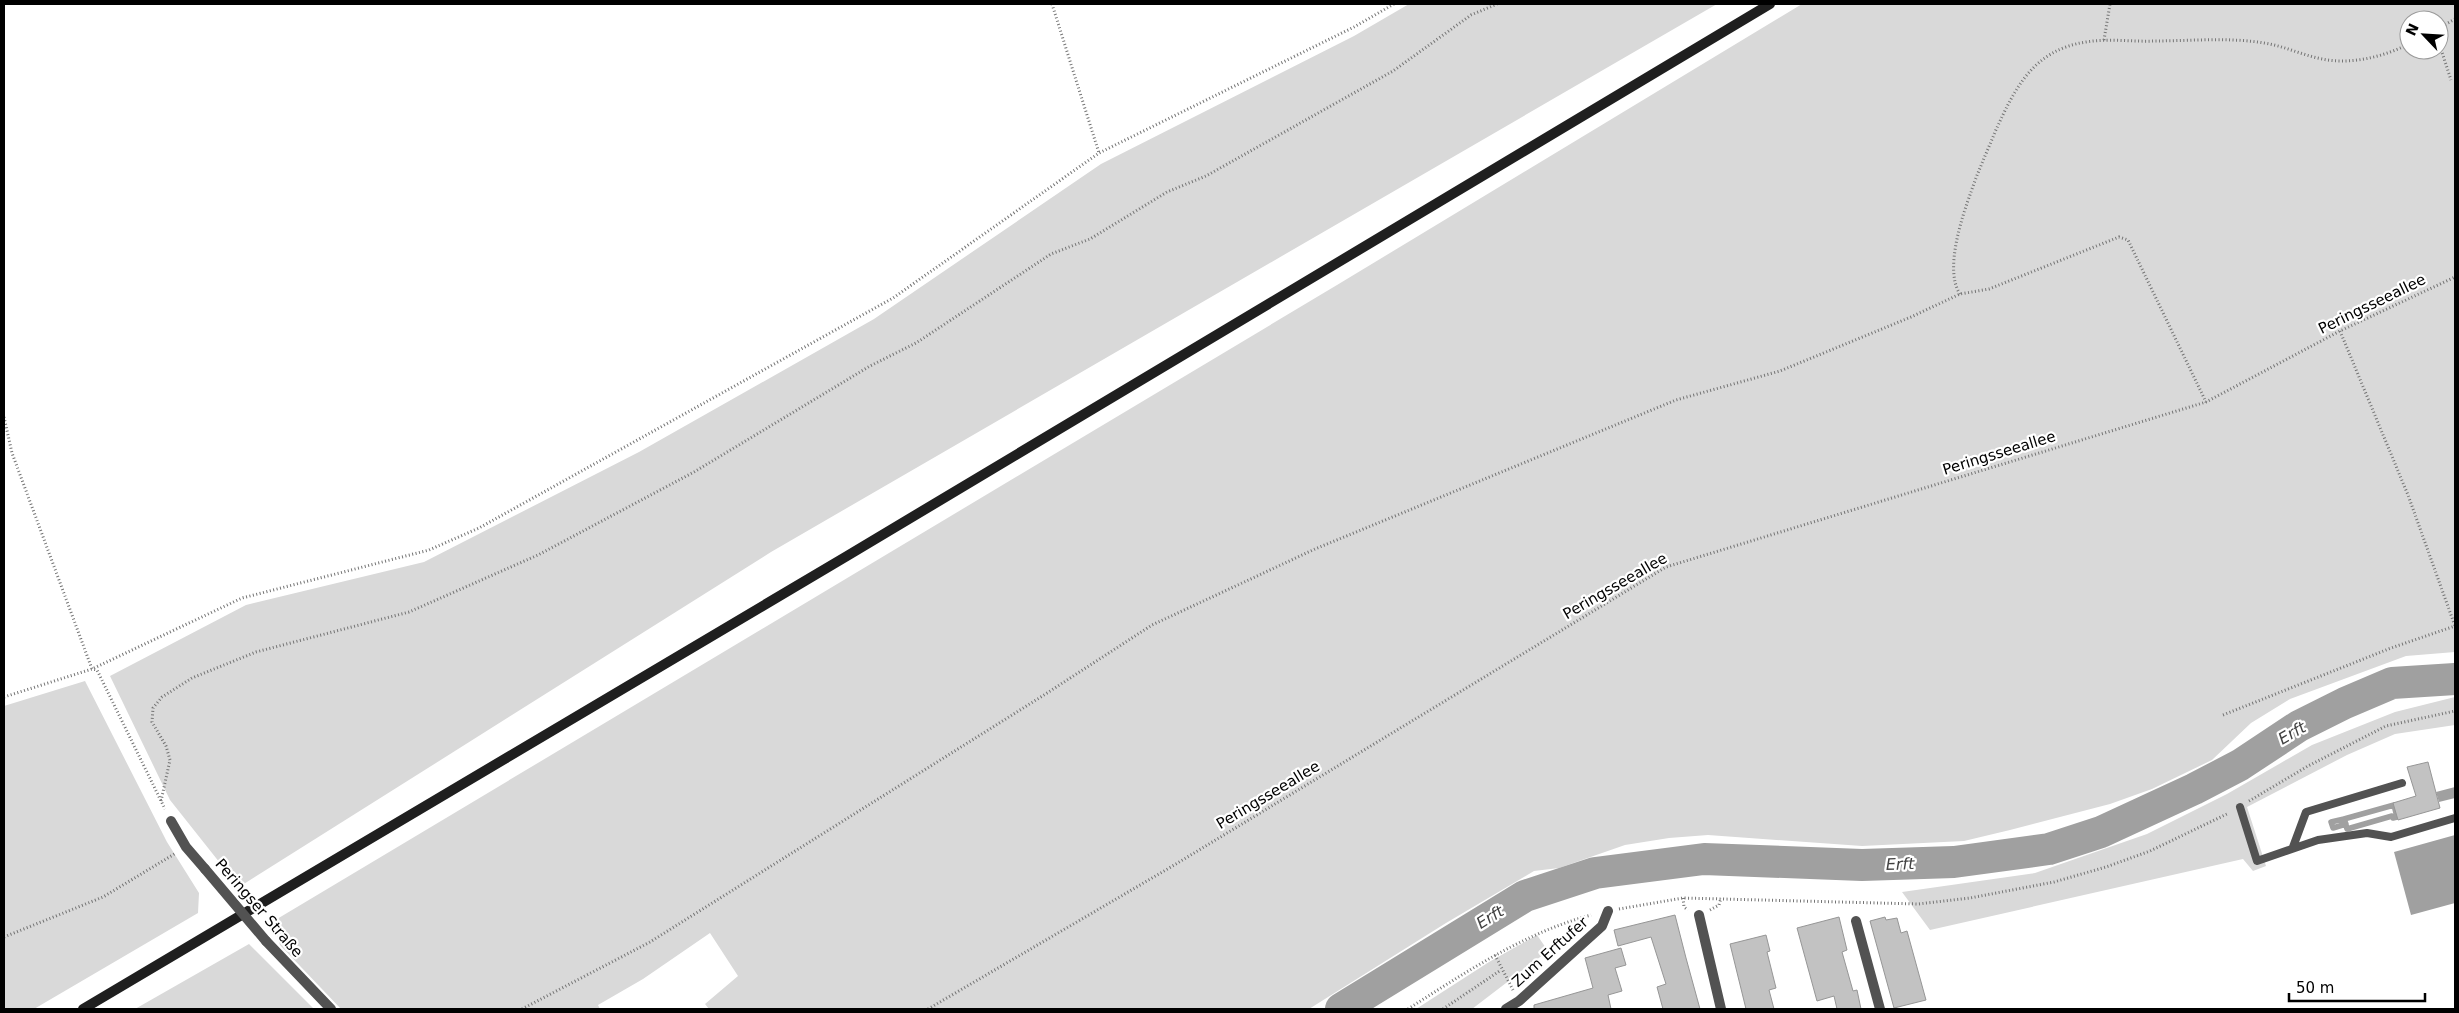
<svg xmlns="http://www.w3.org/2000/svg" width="2459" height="1013" font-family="'DejaVu Sans',sans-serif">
  <rect width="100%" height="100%" fill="#fff"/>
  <path fill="#d9d9d9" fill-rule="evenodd" d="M1409 4H1717L771 552 239 887 170 800 110 676 246 605 424 562 639 452 874 319 1101 164 1354 36Z
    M1802 4H2455V652L2406 656 2290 699 2251 723 2212 760 2152 789 2110 804 2010 830 1964 841 1862 846 1708 835 1669 838 1625 845 1559 868 1534 871 1446 923 1309 1009H709L705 1004 738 976 710 933 643 979 598 1005 600 1009H341L280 945 272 922 1337 285ZM2409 20H2439V50H2409Z
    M85 681 167 842 199 893 198 913 34 1009H4V706Z
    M2455 697V725L2395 734 2347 755 2247 807 2266 866 2253 871 2243 859 1930 930 1902 892 2035 873 2147 834 2227 794 2312 745 2395 712Z
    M1537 935 1548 951 1472 1009H1416L1489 962Z
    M249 944 314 1009H135Z"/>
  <path fill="#a0a0a0" d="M2455 787V798L2439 802 2436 792Z
    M2455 835V903L2411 915 2394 852Z"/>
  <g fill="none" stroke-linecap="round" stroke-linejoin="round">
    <path stroke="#a0a0a0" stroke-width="5.5" d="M2394 805 2397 817 2393 818 2392 816 2347 829 2344 819Z
      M2344 819 2346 824 2333 828 2331 822Z"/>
    <path stroke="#a0a0a0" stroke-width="32" d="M1341 1009 1525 896 1595 873 1704 859 1862 865 1954 862 2049 849 2101 832 2194 789 2240 765 2299 726 2345 703 2392 683 2455 679"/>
  </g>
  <path fill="#c2c2c2" stroke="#969696" d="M2428 762 2440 808 2398 820 2393 803 2416 796 2407 767Z
    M1675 915 1686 958 1700 1009H1663L1657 987 1666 984 1651 937 1618 946 1614 930Z
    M1839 917 1847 950 1842 952 1853 991 1857 990 1861 1009H1837L1834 996 1817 1001 1797 928Z
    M1885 917 1886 920 1897 918 1901 933 1907 931 1926 1000 1894 1008 1870 921Z
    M1766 935 1770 951 1767 952 1776 988 1769 990 1774 1009H1746L1730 944Z
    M1621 948 1626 965 1615 968 1622 991 1608 995 1611 1009H1534V1005L1593 988 1585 958Z"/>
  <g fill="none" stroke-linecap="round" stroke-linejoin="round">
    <path stroke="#747474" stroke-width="3" stroke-dasharray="1 2.5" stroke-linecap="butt" d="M1052 4 1099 153
      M2439 28 2455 19
      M2104 40 2110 4
      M2439 43 2451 80
      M1960 294C1944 270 1962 217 1971 192 1978 171 1987 152 1995 132 2015 88 2033 50 2086 42 2109 38 2132 42 2154 41 2190 41 2228 37 2264 43 2284 46 2302 55 2322 59 2350 65 2383 57 2409 44
      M2340 331 2408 495 2455 626
      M4 417 12 453 92 669 97 670 165 809
      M4 697 92 669 242 598 429 550 479 528 893 298 1099 153 1354 27 1394 4
      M2223 715 2391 648 2455 626
      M161 801 170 760 166 746 152 722 153 708 162 697 192 678 256 652 409 612 538 555 694 472 870 366 916 343 1051 254 1090 239 1167 192 1206 176 1393 71 1471 15 1497 4
      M2249 801 2308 766 2386 726 2455 711
      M1683 898 1684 907 1688 910
      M1619 909 1683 898 1918 904 1970 898 2054 882 2106 867 2150 851 2229 813
      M1710 910 1719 905 1721 898
      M4 937 103 897 176 853
      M1495 955 1513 990
      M522 1009 650 942 1044 695 1152 625 1315 549 1676 400 1780 371 1911 317 1960 294 1989 289 2119 237 2128 240 2206 402
      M928 1009 1176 864 1666 567 2206 402 2340 331 2455 277
      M1408 1009C1466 972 1524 933 1591 915
      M1443 1009 1501 970"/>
    <path stroke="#525252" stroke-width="8" d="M2240 807 2257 861 2318 840 2367 833 2391 837 2455 818
      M2293 847 2306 812 2402 783"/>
    <path stroke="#525252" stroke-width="10" d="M171 821 186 847 205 869
      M1699 915 1721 1009
      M1856 921 1880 1009
      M266 941 331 1009
      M1506 1009 1519 1001 1602 926 1608 911"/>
    <path stroke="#1f1f1f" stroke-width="10" d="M83 1009 847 556 1770 4"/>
    <path stroke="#525252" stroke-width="10" d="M205 869 266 941"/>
  </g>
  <g text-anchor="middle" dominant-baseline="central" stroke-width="4.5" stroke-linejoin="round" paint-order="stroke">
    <g font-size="15" fill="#000" stroke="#fff">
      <text transform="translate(2372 304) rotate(-26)">Peringsseeallee</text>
      <text transform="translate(1999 453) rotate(-17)">Peringsseeallee</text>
      <text transform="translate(1615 586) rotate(-30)">Peringsseeallee</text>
      <text transform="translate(1268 795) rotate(-31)">Peringsseeallee</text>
      <text transform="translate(259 908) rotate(49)">Peringser Straße</text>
      <text transform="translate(1550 952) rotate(-42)">Zum Erftufer</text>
    </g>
    <g font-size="16" font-style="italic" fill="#414141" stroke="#fff">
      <text transform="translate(2292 733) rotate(-30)">Erft</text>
      <text transform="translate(1900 864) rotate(-2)">Erft</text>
      <text transform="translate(1490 917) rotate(-32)">Erft</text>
    </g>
  </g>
  <rect width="2459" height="1013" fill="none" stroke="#000000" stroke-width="10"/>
  <g transform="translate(2424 35) rotate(295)"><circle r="24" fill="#ffffff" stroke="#999999"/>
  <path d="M0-4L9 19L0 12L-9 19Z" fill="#000000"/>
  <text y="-8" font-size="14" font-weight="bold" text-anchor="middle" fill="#000000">N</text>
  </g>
  <path d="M2289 993v8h136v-8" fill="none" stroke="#000000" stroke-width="2.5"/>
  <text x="2296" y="993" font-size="15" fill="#000000" stroke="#ffffff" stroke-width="4" paint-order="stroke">50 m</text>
</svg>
